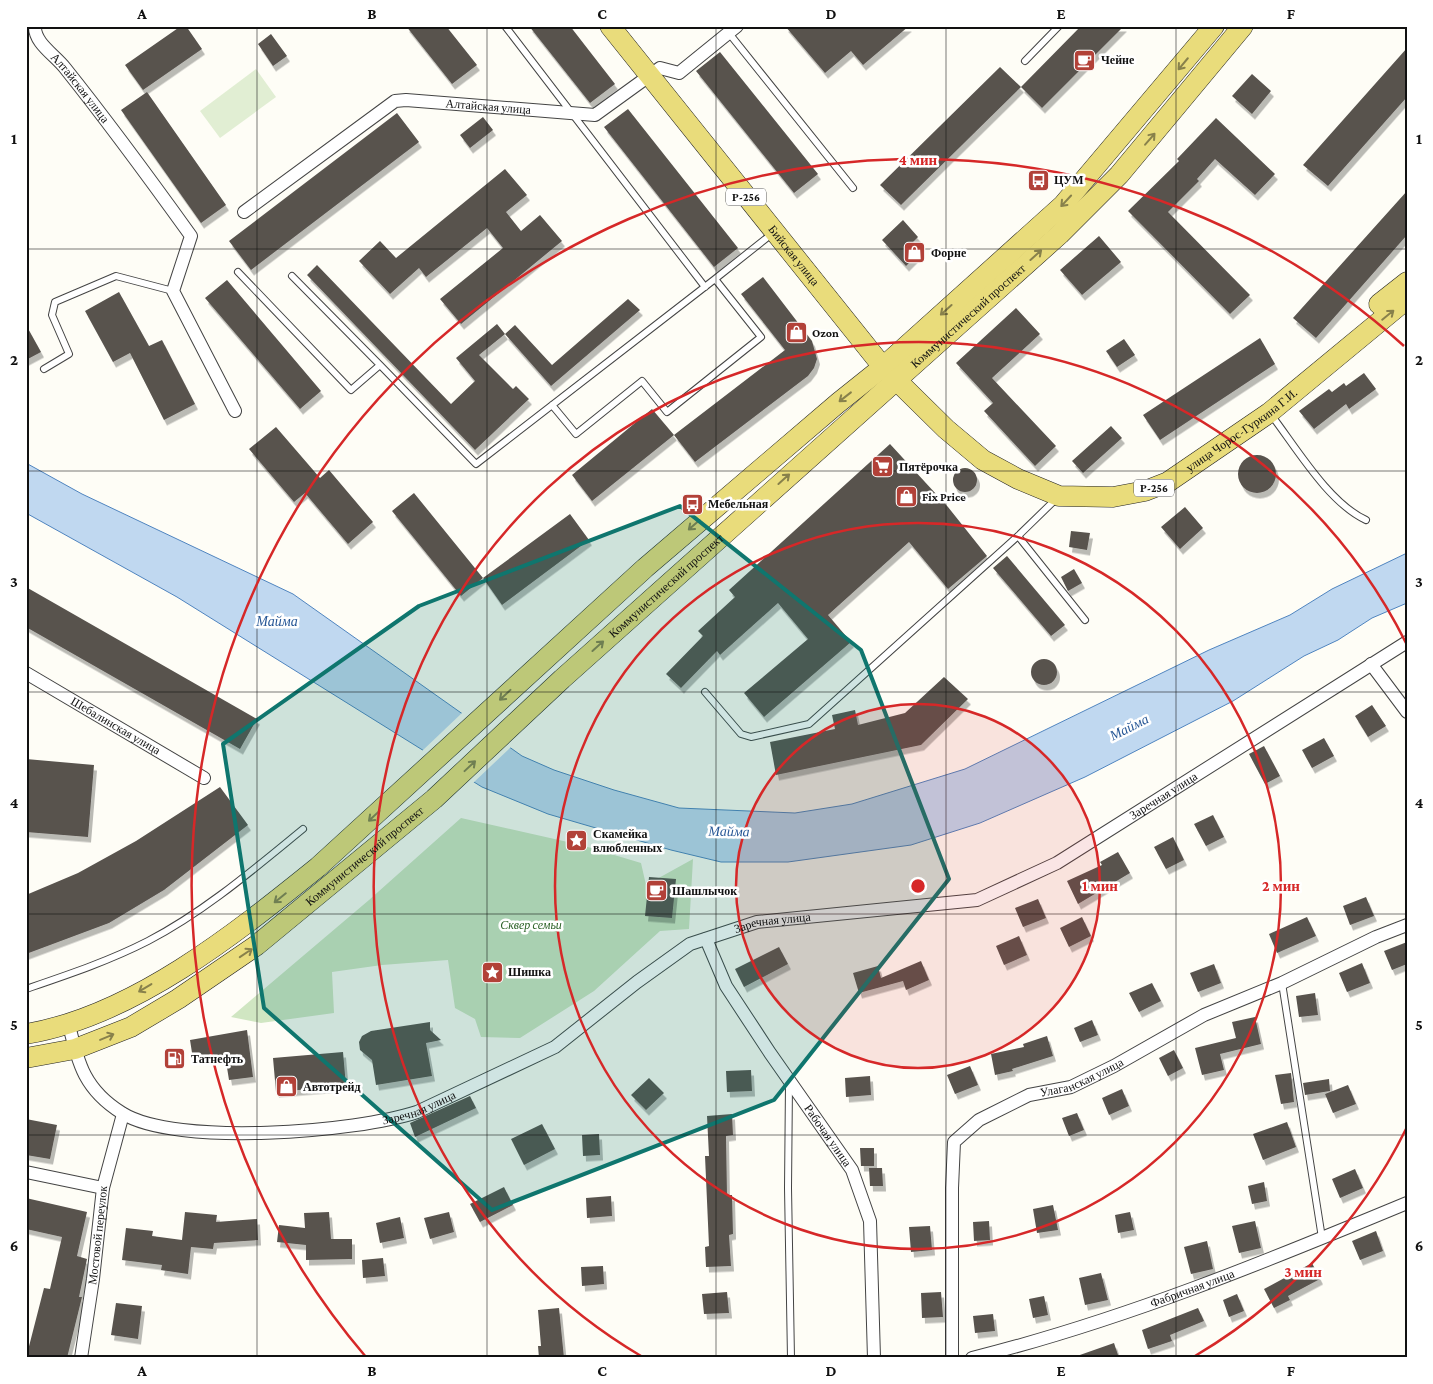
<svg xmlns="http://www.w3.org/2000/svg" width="1433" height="1384" font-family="'Crimson Pro',serif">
  <defs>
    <filter id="shadow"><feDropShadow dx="3" dy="5.5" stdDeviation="0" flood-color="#0004"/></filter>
  </defs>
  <rect width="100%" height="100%" fill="#fefdf6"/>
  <path fill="#d0e6c2" d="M461 818 581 845 641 863 646 885 693 859 689 929 660 931 594 991 520 1038 481 1037 475 1019 455 1008 448 960 382 965 332 972 334 1013 261 1023 231 1017 369 900Z"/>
  <path fill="#e1eed3" d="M256 69 276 97 220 138 200 111Z"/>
  <path fill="#c0d8f0" stroke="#4f84bf" d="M26 463 82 494 293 594 522 756 554 770 614 790 679 808 795 813 852 804 965 769 1209 650 1290 615 1332 589 1407 553V603L1372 618 1338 640 1304 656 1233 701 1085 777 980 823 911 845 788 862H721L671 850 548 814 482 787 177 597 26 513Z"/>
  <path fill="#fefdf6" d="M463 712 512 746 472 784 421 752Z"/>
  <path fill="#58534e" filter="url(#shadow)" d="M181 26H186L202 49 143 90 125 65Z
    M406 26H446L477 65 452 84Z
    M529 26H570L615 84 590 103Z
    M785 26H909L863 65 851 51 825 73Z
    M1081 26H1124L1042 108 1021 87Z
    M271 34 287 56 273 66 258 44Z
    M1407 48V97L1328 186 1303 165Z
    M720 52 818 174 794 193 696 71Z
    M1000 67 1021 87 901 205 880 185Z
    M1252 74 1271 91 1252 114 1232 96Z
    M147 92 226 205 201 223 121 110Z
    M628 109 738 248 714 267 604 127Z
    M397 113 419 142 251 270 229 241Z
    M483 117 493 130 470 148 460 135Z
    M1216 118 1275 174 1255 195 1215 159 1197 179 1199 181 1168 212 1250 295 1230 314 1128 211 1179 161 1177 159Z
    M505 169 527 195 506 212 521 231 540 215 562 241 461 324 440 299 503 248 487 228 426 277 419 268 390 294 359 261 380 241 396 258Z
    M1407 191V235L1316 338 1293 318Z
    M903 220 918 237 913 242 921 251 906 266 882 240Z
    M1099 236 1121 262 1082 295 1060 270Z
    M317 265 451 404 475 381 456 358 497 324 505 334 479 355 513 389 516 386 529 399 475 450 307 275Z
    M763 277 812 341 817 359 814 368 808 376 695 462 674 435 785 350 741 294Z
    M227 280 321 391 300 409 205 298Z
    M119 292 149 346 162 340 195 404 164 420 130 353 113 362 85 311Z
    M628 299 640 310 551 386 505 334 515 325 552 365Z
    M1016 308 1040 334 992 378 1056 446 1035 466 984 411 993 403 956 363Z
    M26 325 41 352 26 360Z
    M1260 338 1275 364 1160 440 1143 415Z
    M1124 339 1135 355 1117 367 1106 351Z
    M1364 373 1376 389 1349 409 1346 404 1314 429 1299 411 1329 389 1332 392 1344 383 1346 386Z
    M652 409 674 435 592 501 572 475Z
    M1111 426 1122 438 1083 473 1072 461Z
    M276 427 320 478 329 470 373 522 348 544 305 493 294 502 249 449Z
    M890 444 948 507 987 556 948 589 909 542 828 615 851 642 764 717 744 693 808 639 778 603 720 655 717 651 681 688 666 674 703 636 698 631 735 597 729 590Z
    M1238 474a19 19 0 1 1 38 0a19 19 0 1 1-38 0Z
    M953 480a12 12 0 1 1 24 0a12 12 0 1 1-24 0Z
    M414 493 483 578 461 596 392 511Z
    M1185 507 1203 528 1180 549 1161 527Z
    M570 514 589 540 502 605 483 578Z
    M1071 531 1090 533 1087 550 1069 547Z
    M1007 556 1065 625 1051 636 993 568Z
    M1074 569 1082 583 1068 591 1061 577Z
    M26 587 257 719 240 749 26 627Z
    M1031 672a13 13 0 1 1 26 0a13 13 0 1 1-26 0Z
    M944 677 968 699 921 745 776 775 770 742 835 729 832 715 855 710 858 725 905 713Z
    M1372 705 1386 726 1368 737 1355 716Z
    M1324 738 1334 756 1312 768 1302 750Z
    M1264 746 1280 776 1265 784 1249 754Z
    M26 759 94 765 88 837 26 832Z
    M220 787 248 825 164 890 109 923 26 954V895L78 873 136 841Z
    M1213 815 1224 837 1206 846 1194 824Z
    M1173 837 1184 860 1166 869 1154 847Z
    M1118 852 1130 873 1078 904 1067 881 1102 865 1100 862Z
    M649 877 676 879 672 918 645 916Z
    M1366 897 1374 916 1350 925 1343 906Z
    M1038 899 1046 918 1023 927 1015 908Z
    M1082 917 1091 936 1069 947 1060 928Z
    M1307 917 1316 936 1277 953 1269 934Z
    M1019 936 1027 955 1004 965 996 946Z
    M1407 942V964L1392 970 1384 951Z
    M779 947 788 964 744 987 735 969Z
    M921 961 929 980 906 990 903 981 859 993 853 973 878 966 881 978Z
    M1362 963 1370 983 1347 992 1339 973Z
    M1214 964 1221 983 1198 992 1190 973Z
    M1152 983 1161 1001 1139 1012 1129 993Z
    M1315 993 1318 1015 1299 1017 1296 996Z
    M1255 1017 1261 1044 1220 1054 1224 1070 1202 1075 1195 1048 1236 1038 1232 1022Z
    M1092 1020 1098 1035 1080 1042 1074 1028Z
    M430 1022V1030L441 1040 426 1043 432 1076 376 1085 372 1060 360 1050 359 1042 362 1036 371 1031Z
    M247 1030 253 1077 229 1080 225 1055 193 1059 190 1040Z
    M1047 1036 1053 1056 1012 1069 1013 1071 995 1075 991 1054 1024 1047 1023 1044Z
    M1174 1050 1183 1068 1168 1076 1159 1058Z
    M343 1052 346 1086 276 1092 273 1058Z
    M970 1066 978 1085 955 1094 947 1075Z
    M751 1070 752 1091 727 1092 726 1071Z
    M1291 1073 1294 1102 1281 1104 1275 1075Z
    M870 1076 871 1095 846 1097 845 1078Z
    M649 1078 664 1093 646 1110 631 1095Z
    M1329 1079 1330 1091 1305 1095 1303 1083Z
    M1348 1085 1356 1104 1333 1113 1325 1094Z
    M1122 1089 1129 1106 1109 1115 1102 1098Z
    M470 1096 476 1108 415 1137 410 1123Z
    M1077 1113 1084 1130 1069 1136 1062 1118Z
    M732 1114 733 1135 726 1136 727 1195H732L733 1234 729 1235 731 1266 706 1267 705 1247 709 1246 705 1156H709L707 1116Z
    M26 1119 57 1125 50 1159 26 1155Z
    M1287 1122 1296 1147 1263 1160 1253 1134Z
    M542 1124 555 1149 524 1165 511 1139Z
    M599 1134 600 1155 583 1156 582 1135Z
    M860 1148H874V1166H861Z
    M869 1168H882L883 1186H870Z
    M1355 1169 1363 1188 1340 1198 1332 1179Z
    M1264 1182 1267 1201 1252 1204 1248 1186Z
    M504 1187 513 1205 480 1222 470 1204Z
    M611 1196 612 1216 587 1218 586 1198Z
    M26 1198 87 1212 77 1256 87 1259 79 1297H82L67 1358H26L44 1288 50 1289 62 1237 26 1229Z
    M1053 1205 1058 1230 1037 1233 1033 1209Z
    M185 1212 217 1215 216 1222 257 1219 258 1240 214 1243 213 1249 191 1247 188 1274 161 1270 162 1265 122 1260 126 1228 153 1231 152 1236 182 1240Z
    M329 1212 331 1239H352V1259L306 1260V1245L277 1242 279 1225 305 1228 304 1213Z
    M449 1212 454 1232 430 1239 424 1218Z
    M1130 1212 1134 1230 1118 1233 1115 1215Z
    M400 1217 404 1238 380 1243 376 1223Z
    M989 1221 990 1240 974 1241 973 1222Z
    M1255 1221 1261 1248 1239 1253 1232 1226Z
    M930 1226 932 1250 911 1252 909 1227Z
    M1376 1231 1383 1251 1360 1260 1352 1241Z
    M1207 1241 1213 1269 1191 1274 1184 1247Z
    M383 1258 385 1276 363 1278 362 1260Z
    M1312 1263 1320 1279 1288 1296 1290 1300 1274 1308 1264 1289Z
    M603 1266 604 1284 582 1286 581 1267Z
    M1101 1273 1108 1300 1085 1305 1079 1278Z
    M727 1292 729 1313 704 1314 702 1294Z
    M941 1292 943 1317 922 1318 921 1293Z
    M1237 1294 1244 1311 1229 1317 1223 1300Z
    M1044 1296 1048 1315 1033 1318 1029 1299Z
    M116 1303 142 1306 138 1339 111 1335Z
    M559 1308 564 1358H539L538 1346H541L538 1310Z
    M1198 1308 1204 1321 1170 1335 1172 1341 1148 1349 1142 1330Z
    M993 1314 995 1331 975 1333 973 1316Z
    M1114 1343 1119 1358H1077V1356Z"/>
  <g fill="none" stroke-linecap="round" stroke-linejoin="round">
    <defs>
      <path id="lane" d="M505 26 705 287
        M728 32 853 188
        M1025 61 1059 26
        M238 272 351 390 380 365 476 464 715 279
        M292 276 380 365
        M44 369 69 354 52 315 55 302 116 276 173 291
        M552 405 576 434 642 381 667 412 761 337 715 279 773 233
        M1272 416C1297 449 1329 503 1366 520
        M1018 536 1085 620
        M705 692 741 734 751 737 809 724 1018 536 1057 498
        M1282 983 1322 1238
        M26 989C67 975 109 961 148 941 204 912 254 869 303 829
        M789 1084 788 1188 791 1358"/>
      <g id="street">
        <path id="s1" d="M35 26C34 43 55 55 65 68 109 123 150 179 191 236L173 291 235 411"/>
        <path id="s2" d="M244 212 395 101 406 100 595 115 660 68 679 73 737 26"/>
        <path d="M1371 664 1407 712"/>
        <path id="s3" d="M26 673 204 778"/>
        <path id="s4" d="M706 939 726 986 770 1053 852 1170 870 1221 874 1358"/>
        <path id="s5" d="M69 1025C78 1064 85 1090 122 1113 176 1147 357 1132 417 1112L555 1047 637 982 690 944 757 922 977 900 1057 863 1407 642"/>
        <path d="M26 1172 103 1188"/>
        <path id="s6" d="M81 1358 93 1279 103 1188 123 1114"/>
        <path id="s7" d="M952 1358V1188L954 1142 979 1120 1029 1095 1071 1087 1114 1066 1204 1015 1282 983 1376 937 1407 925"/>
        <path id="s8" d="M972 1358C1121 1321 1265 1262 1407 1203"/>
      </g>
      <g id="primary">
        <path id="s9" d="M610 26 883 367 946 429 983 460 1018 479 1059 496 1113 497 1145 491 1168 482 1269 413 1407 299"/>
        <path d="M1379 304 1407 282"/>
        <path d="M26 1034C133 1016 235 934 318 867L645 568 838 403 883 367 1063 205 1214 26"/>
        <path id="s10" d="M26 1058 75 1049 131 1027 178 999 257 945 434 799 562 679 1060 234 1119 175 1243 26"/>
      </g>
    </defs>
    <use href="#lane" stroke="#444" stroke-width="8"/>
    <use href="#street" stroke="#444" stroke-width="14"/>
    <use href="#primary" stroke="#222" stroke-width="21"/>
    <use href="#lane" stroke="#fff" stroke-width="6"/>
    <use href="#street" stroke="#fff" stroke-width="12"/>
    <use href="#primary" stroke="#e9dc7b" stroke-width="20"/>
  </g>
  <defs><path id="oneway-shaft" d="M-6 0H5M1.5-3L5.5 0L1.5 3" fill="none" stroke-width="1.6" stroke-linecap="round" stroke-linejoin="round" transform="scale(1.25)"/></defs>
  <g stroke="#88814b">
    <use href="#oneway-shaft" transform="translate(1183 64) rotate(130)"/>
    <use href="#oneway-shaft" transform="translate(1150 139) rotate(-49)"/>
    <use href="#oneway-shaft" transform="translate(1066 201) rotate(133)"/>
    <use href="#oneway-shaft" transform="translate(1036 255) rotate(-42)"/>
    <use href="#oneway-shaft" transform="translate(946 310) rotate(138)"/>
    <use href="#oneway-shaft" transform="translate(1388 315) rotate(-39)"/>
    <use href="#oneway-shaft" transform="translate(845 397) rotate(142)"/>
    <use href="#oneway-shaft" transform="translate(784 479) rotate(-42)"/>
    <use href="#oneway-shaft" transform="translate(694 525) rotate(139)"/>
    <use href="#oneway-shaft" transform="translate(598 646) rotate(-42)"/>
    <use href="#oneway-shaft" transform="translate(505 695) rotate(137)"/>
    <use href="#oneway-shaft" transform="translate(470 766) rotate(-43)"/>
    <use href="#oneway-shaft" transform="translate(374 816) rotate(137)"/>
    <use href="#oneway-shaft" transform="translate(280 898) rotate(141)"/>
    <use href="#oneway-shaft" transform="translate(246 953) rotate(-34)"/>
    <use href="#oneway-shaft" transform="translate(145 988) rotate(149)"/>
    <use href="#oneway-shaft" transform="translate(107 1037) rotate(-23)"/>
  </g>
  <path fill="#0f766e" fill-opacity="0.2" stroke="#0f766e" stroke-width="4" stroke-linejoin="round" d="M680 506 861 650 949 879 774 1100 492 1210 264 1008 223 744 419 606Z"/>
  <path fill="none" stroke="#111" stroke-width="1" stroke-opacity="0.55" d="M257 26V1358M487 26V1358M716 26V1358M946 26V1358M1176 26V1358M26 249H1407M26 471H1407M26 692H1407M26 914H1407M26 1135H1407"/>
  <circle cx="918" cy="886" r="182" fill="#d62828" fill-opacity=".12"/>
  <g fill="none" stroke="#d62828" stroke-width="2.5">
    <circle cx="918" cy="886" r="182"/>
    <circle cx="918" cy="886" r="363"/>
    <path d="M1406 1129A545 545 0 0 1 1195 1356M641 1356A545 545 0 1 1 1406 643"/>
    <path d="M366 1357A726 726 0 0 1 1404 346"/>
  </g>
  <defs>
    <symbol id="cafe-square" viewBox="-11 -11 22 22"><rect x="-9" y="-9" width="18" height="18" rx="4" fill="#b24138" stroke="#fff"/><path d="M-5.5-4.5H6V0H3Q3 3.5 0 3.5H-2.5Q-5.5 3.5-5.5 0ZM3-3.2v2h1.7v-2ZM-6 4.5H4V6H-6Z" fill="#fff"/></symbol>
    <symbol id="bus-square" viewBox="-11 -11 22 22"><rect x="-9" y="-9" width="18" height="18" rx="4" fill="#b24138" stroke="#fff"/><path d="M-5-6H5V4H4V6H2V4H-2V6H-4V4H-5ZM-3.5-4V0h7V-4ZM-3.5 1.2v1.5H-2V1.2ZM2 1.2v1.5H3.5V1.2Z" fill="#fff"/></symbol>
    <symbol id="shop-square" viewBox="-11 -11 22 22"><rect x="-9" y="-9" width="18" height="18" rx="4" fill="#b24138" stroke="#fff"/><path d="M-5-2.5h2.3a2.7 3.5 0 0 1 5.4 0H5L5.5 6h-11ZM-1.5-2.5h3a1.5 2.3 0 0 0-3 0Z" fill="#fff"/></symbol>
    <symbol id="supermarket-square" viewBox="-11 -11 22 22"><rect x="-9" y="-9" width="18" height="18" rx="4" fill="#b24138" stroke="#fff"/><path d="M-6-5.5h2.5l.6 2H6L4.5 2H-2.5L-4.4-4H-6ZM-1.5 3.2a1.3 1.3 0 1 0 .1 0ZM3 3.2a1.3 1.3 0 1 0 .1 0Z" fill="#fff"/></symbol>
    <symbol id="sight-square" viewBox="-11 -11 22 22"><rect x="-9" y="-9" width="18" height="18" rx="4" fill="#b24138" stroke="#fff"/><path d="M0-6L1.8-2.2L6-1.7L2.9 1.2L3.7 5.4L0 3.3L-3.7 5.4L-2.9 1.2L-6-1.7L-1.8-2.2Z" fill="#fff"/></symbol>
    <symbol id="fuel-square" viewBox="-11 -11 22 22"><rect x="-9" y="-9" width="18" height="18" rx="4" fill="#b24138" stroke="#fff"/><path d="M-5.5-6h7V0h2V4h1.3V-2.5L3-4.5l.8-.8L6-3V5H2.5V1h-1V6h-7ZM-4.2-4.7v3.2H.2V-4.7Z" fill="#fff"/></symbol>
  </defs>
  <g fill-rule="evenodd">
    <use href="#cafe-square" x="1072" y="48" width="25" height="25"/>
    <use href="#bus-square" x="1026" y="168" width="25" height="25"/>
    <use href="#shop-square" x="902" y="240" width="25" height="25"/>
    <use href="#shop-square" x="784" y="320" width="25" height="25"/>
    <use href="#supermarket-square" x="870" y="454" width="25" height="25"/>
    <use href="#shop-square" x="894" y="484" width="25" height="25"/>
    <use href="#bus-square" x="680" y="492" width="25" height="25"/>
    <use href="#sight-square" x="564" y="828" width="25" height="25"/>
    <use href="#cafe-square" x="644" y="878" width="25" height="25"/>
    <use href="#sight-square" x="480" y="960" width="25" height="25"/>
    <use href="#fuel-square" x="162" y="1046" width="25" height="25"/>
    <use href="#shop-square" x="274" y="1074" width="25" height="25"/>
  </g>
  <g text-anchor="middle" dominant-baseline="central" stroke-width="5" stroke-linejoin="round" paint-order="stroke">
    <g fill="#fff" stroke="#585858" stroke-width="1">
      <rect x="726" y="188.5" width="40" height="17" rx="4"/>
      <rect x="1134" y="479.5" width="40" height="17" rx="4"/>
    </g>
    <g font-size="11" font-weight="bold" fill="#111">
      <text x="746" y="197">Р-256</text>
      <text x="1154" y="488">Р-256</text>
    </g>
    <g font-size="12" font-weight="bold" fill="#111" stroke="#fff" text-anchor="start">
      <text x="1101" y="60">Чейне</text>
      <text x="1054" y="180">ЦУМ</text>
      <text x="931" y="253">Форне</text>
      <text x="812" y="333">Ozon</text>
      <text x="899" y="467">Пятёрочка</text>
      <text x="922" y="497">Fix Price</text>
      <text x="708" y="504">Мебельная</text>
      <text x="593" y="834">Скамейка<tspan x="593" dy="14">влюбленных</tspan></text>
      <text x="672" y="891">Шашлычок</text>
      <text x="508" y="972">Шишка</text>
      <text x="191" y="1059">Татнефть</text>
      <text x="303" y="1087">Автотрейд</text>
    </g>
    <g font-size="12" fill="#111" stroke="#fff">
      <text stroke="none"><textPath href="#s1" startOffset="78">Алтайская улица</textPath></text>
      <text stroke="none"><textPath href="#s2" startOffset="281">Алтайская улица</textPath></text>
      <text stroke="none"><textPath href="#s9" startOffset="294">Бийская улица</textPath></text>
      <text stroke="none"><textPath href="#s10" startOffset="1210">Коммунистический проспект</textPath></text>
      <text stroke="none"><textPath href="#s9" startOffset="859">улица Чорос-Гуркина Г.И.</textPath></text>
      <text stroke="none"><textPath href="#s10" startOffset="805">Коммунистический проспект</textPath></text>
      <text stroke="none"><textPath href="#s3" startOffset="104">Шебалинская улица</textPath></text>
      <text stroke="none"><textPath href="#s5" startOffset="1234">Заречная улица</textPath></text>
      <text stroke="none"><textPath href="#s10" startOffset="400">Коммунистический проспект</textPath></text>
      <text stroke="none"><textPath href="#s5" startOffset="814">Заречная улица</textPath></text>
      <text stroke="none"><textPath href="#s7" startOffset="361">Улаганская улица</textPath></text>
      <text stroke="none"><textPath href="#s5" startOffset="409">Заречная улица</textPath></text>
      <text stroke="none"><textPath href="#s4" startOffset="232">Рабочая улица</textPath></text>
      <text stroke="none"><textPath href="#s6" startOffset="124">Мостовой переулок</textPath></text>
      <text stroke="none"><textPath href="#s8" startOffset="231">Фабричная улица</textPath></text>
    </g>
    <g font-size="12" font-style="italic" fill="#2c6227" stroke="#fff">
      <text x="531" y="925">Сквер семьи</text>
    </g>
    <g font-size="14" font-style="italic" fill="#275796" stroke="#fff">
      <text x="277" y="621">Майма</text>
      <text transform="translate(1129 727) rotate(-27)">Майма</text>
      <text transform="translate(729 831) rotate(1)">Майма</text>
    </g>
  </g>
  <circle cx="918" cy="886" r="8" fill="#d62828" stroke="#fff" stroke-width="2.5"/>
  <g font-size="15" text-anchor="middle" font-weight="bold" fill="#d62828" stroke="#fff" stroke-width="5" stroke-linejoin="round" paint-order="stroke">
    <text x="918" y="165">4 мин</text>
    <text x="1100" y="891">1 мин</text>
    <text x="1281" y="891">2 мин</text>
    <text x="1303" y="1277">3 мин</text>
  </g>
  <rect width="1433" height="1384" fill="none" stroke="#ffffff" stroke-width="55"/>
  <rect x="28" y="28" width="1378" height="1328" fill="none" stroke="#111" stroke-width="2"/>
  <g font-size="16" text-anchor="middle" font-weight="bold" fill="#111">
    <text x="142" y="19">A</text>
    <text x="372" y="19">B</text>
    <text x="602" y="19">C</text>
    <text x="831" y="19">D</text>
    <text x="1061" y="19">E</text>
    <text x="1291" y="19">F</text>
    <text x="14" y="144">1</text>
    <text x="1419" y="144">1</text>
    <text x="14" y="365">2</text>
    <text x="1419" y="365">2</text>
    <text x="14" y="587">3</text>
    <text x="1419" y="587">3</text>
    <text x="14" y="808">4</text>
    <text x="1419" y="808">4</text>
    <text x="14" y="1030">5</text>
    <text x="1419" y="1030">5</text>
    <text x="14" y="1251">6</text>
    <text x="1419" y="1251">6</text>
    <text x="142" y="1376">A</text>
    <text x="372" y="1376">B</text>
    <text x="602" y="1376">C</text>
    <text x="831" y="1376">D</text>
    <text x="1061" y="1376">E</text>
    <text x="1291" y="1376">F</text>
  </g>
</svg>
